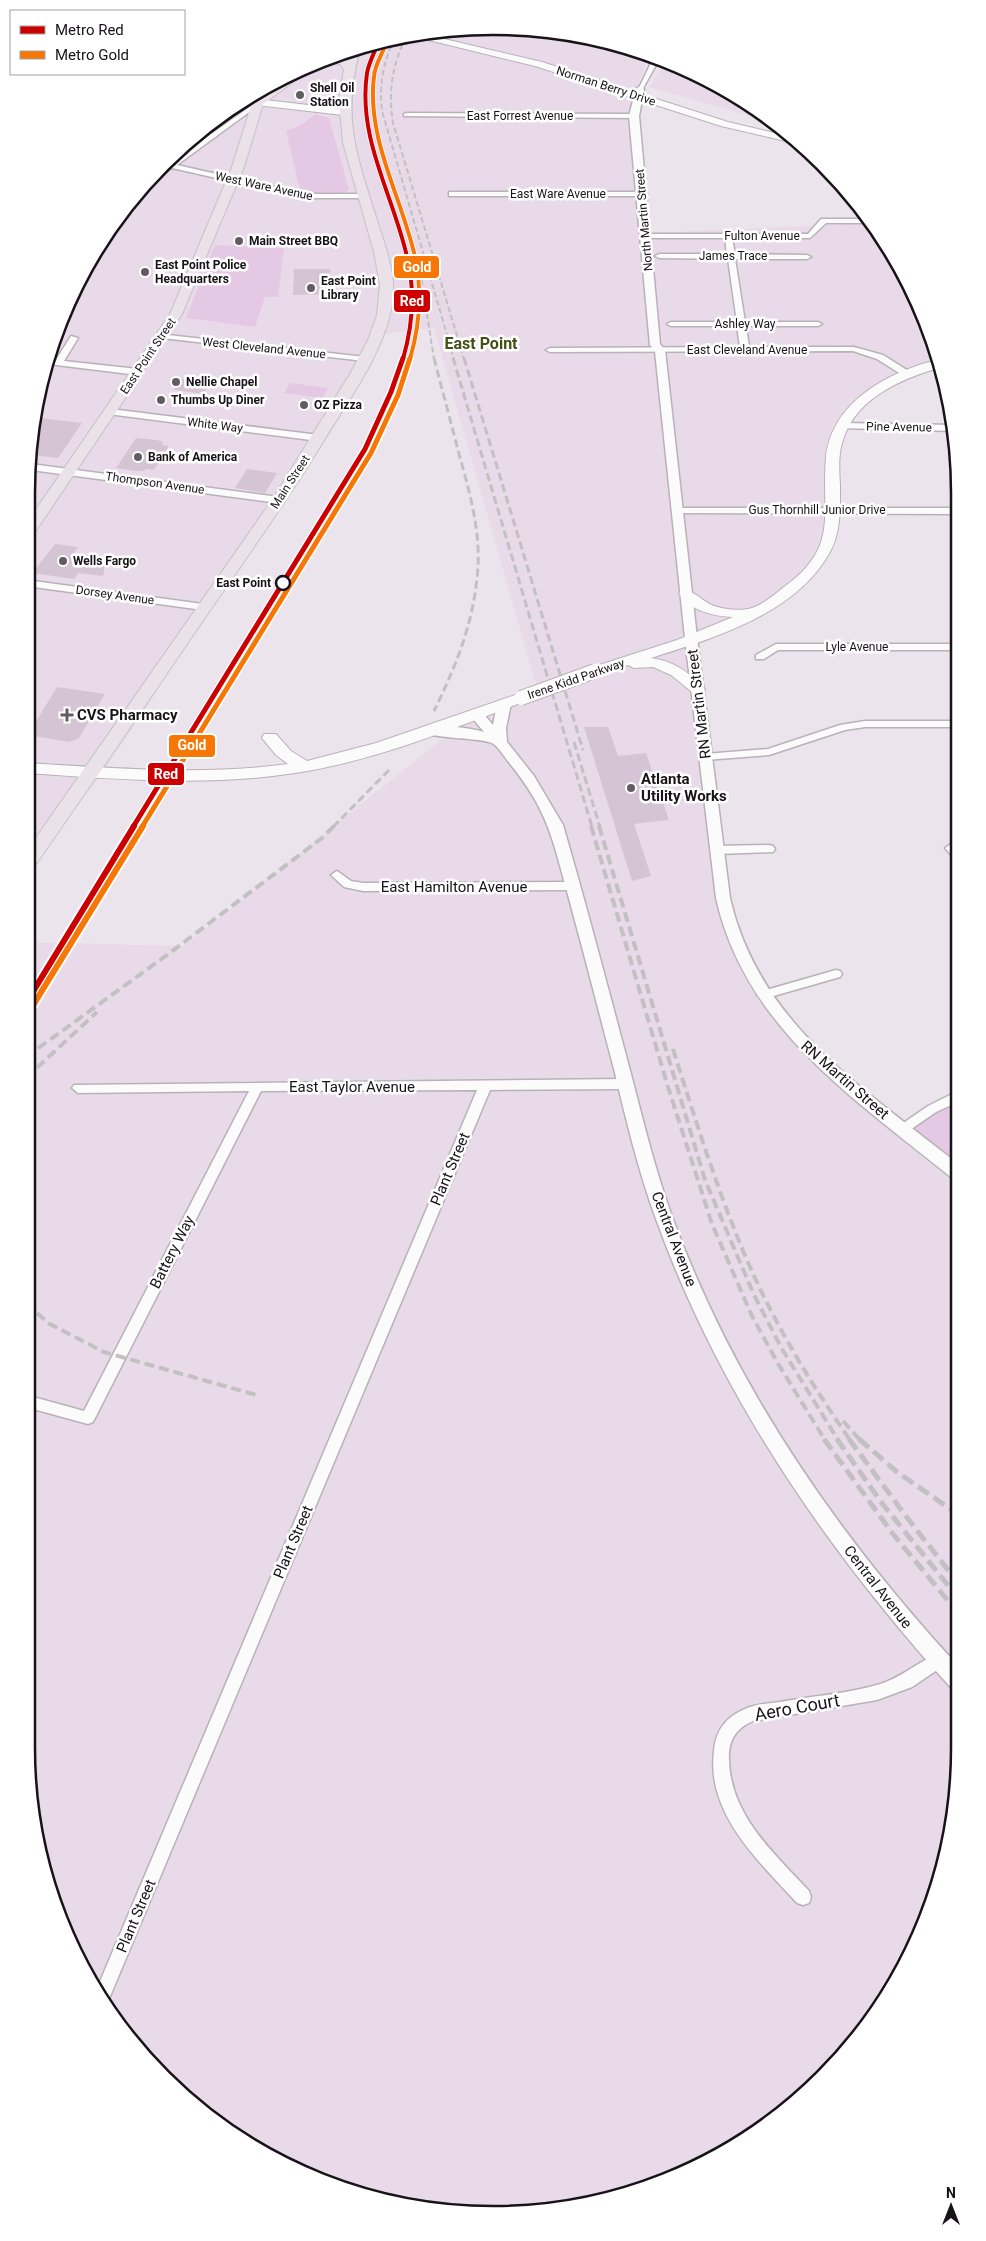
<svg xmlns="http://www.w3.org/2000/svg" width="986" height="2241" font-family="Roboto,sans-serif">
  <rect width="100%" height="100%" fill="#ece4ec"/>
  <path fill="#e9dae9" d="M463 27 530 29 642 58 647 61 627 114 632 157 649 220 650 233 872 223 924 314 938 367 891 382 848 420 829 456 834 509 822 557 772 605 687 636 727 914 750 964 796 1037 895 1128 958 1178 960 1748 935 1898 897 1981 844 2056 726 2152 584 2206 493 2215 402 2206 259 2152 142 2056 89 1981 51 1898 26 1748V942L184 946 476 712 537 688 434 328 384 334 292 472 146 708 102 774 26 871V493L51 343 89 259 142 185 209 123 287 74 372 42Z
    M662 61 777 123 778 124 649 87 663 65Z"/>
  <path fill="#e5c9e4" d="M315 114 329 118 349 190C335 198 315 193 300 190L286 131 301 125Z
    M215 245 284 248 278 297H265L255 327 186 318Z
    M290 383 328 388 323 398 284 393Z
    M958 1100V1178L895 1128Z"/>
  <path fill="#d4c4d4" d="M294 269H330L329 294 293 295Z
    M181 379 211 382 204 394 174 390Z
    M39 418 82 423 58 458 33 455Z
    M136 438 157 440 163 442 162 445 169 446 154 470 146 469 144 471H136L116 468Z
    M247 469 277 473 265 493 235 488Z
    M55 544 78 547 72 556 88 558 85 563 105 566 103 576 78 573 74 579 32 573Z
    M57 687 105 694 79 738 69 742 28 735Z
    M584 727H608L618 756 646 753 669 820 634 824 651 876 632 881Z"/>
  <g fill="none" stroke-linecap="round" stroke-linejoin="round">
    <defs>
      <path id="minor" d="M537 30H548L653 57 656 65 642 90H638L650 65 648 59Z
        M258 101 261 103 260 104 177 165 305 194H363L367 196 366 198H305L172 168 155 178H150L167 162 170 163Z
        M406 113 634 114 638 116 634 118 404 116V114Z
        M449 192H643L647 194 643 196H449Z
        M821 219H869L871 223H826L810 238H732L735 254 807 255 811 257 807 259H735L745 322H818L822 324 818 326H746L749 347H854L883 355 910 372V376H904L877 359 853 351 550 352 546 350 550 348 740 347 737 326H671L667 324 671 322H737L728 259 659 258 655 256 659 254H727L725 238H646L642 236 646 234H808Z
        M159 334 365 357 369 359 365 361 162 338H159Z
        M71 336 78 338 64 361 138 369 142 372 138 375 48 364V360H56Z
        M111 409 319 435 323 438 319 441 108 414 107 412Z
        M843 423 954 425 955 431 840 428 839 426Z
        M31 464 279 497 284 500 279 503 31 470Z
        M678 508H956V514L675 513 673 511Z
        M26 580 203 604 208 607 203 610 26 586Z
        M776 644H956V650H778L764 659H756V655Z
        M865 721H957V727H865L845 730 769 755 705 760 700 757 705 754 768 749 840 725Z
        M951 844 957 847V858L953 857 945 848Z
        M769 845 773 846 775 849 773 852 717 854 711 850 717 846Z
        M337 871 351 881 363 883 574 882 580 886 574 890 363 891 344 887 331 875Z
        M836 970 840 971 842 974 840 977 763 999 757 995 759 992Z
        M625 1079 631 1084 625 1089 490 1090 106 2006 96 1991 477 1090 261 1091 93 1422 88 1424 26 1407V1395L84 1411 249 1091 78 1093 72 1088 74 1085Z
        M958 1091V1102L936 1112 907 1132H899L897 1129 899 1126 928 1106Z
        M938 1654 943 1656 946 1661 943 1666 912 1687 877 1700 753 1721C735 1729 728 1741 729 1761 731 1816 774 1853 809 1891L811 1897 809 1903 803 1905 797 1903C759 1861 706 1814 714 1751 716 1728 728 1715 750 1707 759 1704 770 1703 780 1702 812 1696 846 1694 877 1685 900 1679 917 1662 938 1654Z"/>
      <path id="tertiary" d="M640 86 644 89 639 116 660 344 665 350 697 638 730 898C759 1024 863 1088 958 1164V1180L952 1178C855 1099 745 1028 716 898L685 638 655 351 650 345 629 116 636 89Z
        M504 700 511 704 506 728 507 742 534 776 563 825C586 904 607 984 628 1063 642 1115 654 1168 673 1219 735 1388 838 1536 960 1668V1693L953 1690C827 1551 720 1396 656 1219 638 1170 626 1119 614 1069 595 997 577 926 557 855 546 815 533 792 507 760 503 755 498 746 492 743 477 737 427 739 421 730 428 721 473 729 484 732L469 714 476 710 481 711 493 725 497 704Z"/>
      <path id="secondary" d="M423 34 542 62 728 122 791 137 798 144 721 126 535 66 412 36Z
        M248 98 343 109 348 112 343 115 240 103Z
        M937 360 938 368C902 379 858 397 844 437 838 452 839 469 840 485 840 508 841 532 830 552 796 614 714 638 651 658 673 661 687 671 702 686L705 689 702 692H692L671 675 653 667 634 668 628 665 595 676 590 674 587 671 590 668 677 640 733 617C713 616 691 611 679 594L681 591C693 588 702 602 714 606 723 609 739 611 748 609 760 607 774 595 784 587 840 547 821 514 826 457 832 402 888 372 937 360Z
        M521 693 526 695 529 698 526 701C451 729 375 761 295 773 206 787 116 779 26 773V763C114 768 201 776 288 764L276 755 262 738 264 734H276L291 751 307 761 376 743Z"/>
      <path id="primary" d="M359 47 360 49C341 119 357 156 378 223 386 249 397 277 392 305 383 356 346 403 320 447 283 507 242 564 202 622 146 705 89 788 32 870L26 872V852L272 500 350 374 368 340 377 315 380 285 374 252 343 143 339 98 344 70 340 64 323 61 334 57 347 59 349 51Z
        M312 65V68L263 104 244 167 182 314 31 538 26 539V524L170 314 232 167 252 103 293 72Z"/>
    </defs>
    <use href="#minor" stroke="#b8b2b8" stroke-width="3"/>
    <use href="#tertiary" stroke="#b8b2b8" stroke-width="3"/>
    <use href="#secondary" stroke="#b8b2b8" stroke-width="2"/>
    <use href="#primary" stroke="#c5c2c5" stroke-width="2"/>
    <use href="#minor" fill="#fcfbfc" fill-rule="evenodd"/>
    <use href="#tertiary" fill="#fcfbfc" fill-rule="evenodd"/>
    <use href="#secondary" fill="#fcfbfc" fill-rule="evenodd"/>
    <use href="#primary" fill="#eae1e9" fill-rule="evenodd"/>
    <path stroke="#c2c0c2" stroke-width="2" stroke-dasharray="5.5 3" stroke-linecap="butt" d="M406 37C392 65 388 92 393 123L464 359
      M395 38C383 62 379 85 382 111L454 359
      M419 263 434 359"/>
    <path stroke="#c2c0c2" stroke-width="3" stroke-dasharray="8 4" stroke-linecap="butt" d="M434 358C442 390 451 422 459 454 469 490 480 528 478 566 475 619 457 664 434 711
      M453 358 592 827
      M464 358 583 750
      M574 742 600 827
      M333 827 390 769"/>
    <path stroke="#c2c0c2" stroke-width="4" stroke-dasharray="10 5" stroke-linecap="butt" d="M591 826 668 1087 712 1224 752 1316 777 1362 825 1440
      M599 826 705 1180 754 1295 782 1349 838 1440
      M673 1049C696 1122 719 1196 750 1267 777 1328 812 1385 850 1440
      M26 1057 167 955 322 838 334 826
      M26 1078 97 1012
      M26 1303 48 1323 104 1352 260 1396
      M843 1421 860 1440"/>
    <path stroke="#c2c0c2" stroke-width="5" stroke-dasharray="13 6" stroke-linecap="butt" d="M824 1439 893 1534 959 1614
      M837 1439 881 1502 959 1599
      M849 1439 905 1515 959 1584
      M859 1439 897 1472 959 1515"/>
    <defs>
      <path id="secondary-bridge" d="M521 698 595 671"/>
    </defs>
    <use href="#secondary-bridge" stroke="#b8b2b8" stroke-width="16" stroke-linecap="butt"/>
    <use href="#secondary-bridge" stroke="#fcfbfc" stroke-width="14"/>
    <defs>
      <path id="metro-1-far2" d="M379 41C375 51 369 62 367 73 357 140 395 198 408 261 415 293 412 328 403 359"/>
      <path id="metro-1-far1" d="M133 827 365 449 391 392 403 358"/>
      <path id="metro-1" d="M26 1003 134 826"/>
      <path id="metro-2-far2" d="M386 44C382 54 375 65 374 76 366 140 403 199 416 261 422 293 419 328 410 359"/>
      <path id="metro-2-far1" d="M142 827 371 453 398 395 410 358"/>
      <path id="metro-2" d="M32 1007 143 826"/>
    </defs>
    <use href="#metro-1-far2" stroke="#fff" stroke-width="5.5"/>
    <use href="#metro-1-far1" stroke="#fff" stroke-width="8"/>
    <use href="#metro-1" stroke="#fff" stroke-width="10"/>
    <use href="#metro-2-far2" stroke="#fff" stroke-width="5.5"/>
    <use href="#metro-2-far1" stroke="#fff" stroke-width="8"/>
    <use href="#metro-2" stroke="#fff" stroke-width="10"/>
    <use href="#metro-1-far2" stroke="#c00" stroke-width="4"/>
    <use href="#metro-1-far1" stroke="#c00" stroke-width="5"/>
    <use href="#metro-1" stroke="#c00" stroke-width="6"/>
    <use href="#metro-2-far2" stroke="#f67705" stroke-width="4"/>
    <use href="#metro-2-far1" stroke="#f67705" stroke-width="5"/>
    <use href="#metro-2" stroke="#f67705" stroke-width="6"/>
  </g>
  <g fill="#625c62" stroke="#fff" stroke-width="2">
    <circle cx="300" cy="95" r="5"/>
    <circle cx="239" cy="241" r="5"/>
    <circle cx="145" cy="272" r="5"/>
    <circle cx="311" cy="288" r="5"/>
    <circle cx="176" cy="382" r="5"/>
    <circle cx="161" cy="400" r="5"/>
    <circle cx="304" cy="405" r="5"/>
    <circle cx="138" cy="457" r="5"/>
    <circle cx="63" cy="561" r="5"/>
    <path d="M64.5 707.5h5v5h5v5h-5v5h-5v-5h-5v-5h5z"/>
    <circle cx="631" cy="788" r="5"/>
  </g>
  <circle fill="#fff" stroke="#181318" stroke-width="2.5" cx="283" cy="583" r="7"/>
  <g text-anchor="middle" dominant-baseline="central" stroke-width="5" stroke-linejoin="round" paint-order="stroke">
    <g font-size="12" fill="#181318" stroke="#fff">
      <text transform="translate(606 86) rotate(18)">Norman Berry Drive</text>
      <text x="520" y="116">East Forrest Avenue</text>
      <text transform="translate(264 186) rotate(12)">West Ware Avenue</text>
      <text x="558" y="194">East Ware Avenue</text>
      <text transform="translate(644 220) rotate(-95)">North Martin Street</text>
      <text x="762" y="236">Fulton Avenue</text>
      <text x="733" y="256">James Trace</text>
      <text x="745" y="324">Ashley Way</text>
      <text transform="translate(264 348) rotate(6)">West Cleveland Avenue</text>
      <text x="747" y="350">East Cleveland Avenue</text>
      <text transform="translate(148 356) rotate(-56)">East Point Street</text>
      <text transform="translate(215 425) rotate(7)">White Way</text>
      <text transform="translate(899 427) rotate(1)">Pine Avenue</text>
      <text transform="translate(290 482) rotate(-57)">Main Street</text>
      <text transform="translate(155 483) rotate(8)">Thompson Avenue</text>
      <text x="817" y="510">Gus Thornhill Junior Drive</text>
      <text transform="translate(115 595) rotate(8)">Dorsey Avenue</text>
      <text x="857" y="647">Lyle Avenue</text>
      <text transform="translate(576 679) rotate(-19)">Irene Kidd Parkway</text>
    </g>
    <g font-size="12" font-weight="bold" fill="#181318" stroke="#fff" text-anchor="start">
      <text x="310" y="88">Shell Oil<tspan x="310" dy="14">Station</tspan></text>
      <text x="249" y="241">Main Street BBQ</text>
      <text x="155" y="265">East Point Police<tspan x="155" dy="14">Headquarters</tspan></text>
      <text x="321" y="281">East Point<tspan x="321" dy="14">Library</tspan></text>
      <text x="186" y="382">Nellie Chapel</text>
      <text x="171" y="400">Thumbs Up Diner</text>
      <text x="314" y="405">OZ Pizza</text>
      <text x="148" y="457">Bank of America</text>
      <text x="73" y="561">Wells Fargo</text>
    </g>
    <g font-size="12" font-weight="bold" fill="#181318" stroke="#fff" text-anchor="end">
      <text x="271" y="583">East Point</text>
    </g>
    <g font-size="15" fill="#181318" stroke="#fff">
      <text transform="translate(699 704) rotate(-97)">RN Martin Street</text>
      <text x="454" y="887">East Hamilton Avenue</text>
      <text transform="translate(845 1080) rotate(41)">RN Martin Street</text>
      <text x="352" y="1087">East Taylor Avenue</text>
      <text transform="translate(450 1169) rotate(-67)">Plant Street</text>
      <text transform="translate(674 1239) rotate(69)">Central Avenue</text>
      <text transform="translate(172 1252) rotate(-63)">Battery Way</text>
      <text transform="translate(293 1542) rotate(-67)">Plant Street</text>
      <text transform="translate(878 1587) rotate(52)">Central Avenue</text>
      <text transform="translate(136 1916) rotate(-67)">Plant Street</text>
    </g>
    <g font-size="15" font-weight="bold" fill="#181318" stroke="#fff" text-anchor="start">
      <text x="77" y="715">CVS Pharmacy</text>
      <text x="641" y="779">Atlanta<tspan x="641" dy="17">Utility Works</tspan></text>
    </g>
    <g font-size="16" font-weight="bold" fill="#454e14" stroke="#fff">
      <text x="481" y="343">East Point</text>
    </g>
    <g font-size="18" fill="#181318" stroke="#fff">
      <text transform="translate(797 1707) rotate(-10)">Aero Court</text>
    </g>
  </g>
  <path d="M0 0H986V2241H0ZM493 35H493A458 458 0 0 1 951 493V1748A458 458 0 0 1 493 2206H493A458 458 0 0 1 35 1748V493A458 458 0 0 1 493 35Z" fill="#fff" fill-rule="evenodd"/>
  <path fill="none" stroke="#181318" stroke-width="2.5" d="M493 35H493A458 458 0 0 1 951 493V1748A458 458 0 0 1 493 2206H493A458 458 0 0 1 35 1748V493A458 458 0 0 1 493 35Z"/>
  <g stroke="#fff" stroke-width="2">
    <rect x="393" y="255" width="47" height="24" rx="5" fill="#f67705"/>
    <rect x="393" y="289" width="38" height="24" rx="5" fill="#c00"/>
    <rect x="168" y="734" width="48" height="24" rx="5" fill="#f67705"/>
    <rect x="147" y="762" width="38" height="24" rx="5" fill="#c00"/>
  </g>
  <g font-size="14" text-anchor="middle" font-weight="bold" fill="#fff">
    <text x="417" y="272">Gold</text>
    <text x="412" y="306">Red</text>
    <text x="192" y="750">Gold</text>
    <text x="166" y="779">Red</text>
  </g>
  <rect x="10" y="10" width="175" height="65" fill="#ffffff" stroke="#a3a1a3"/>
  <rect x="20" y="26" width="25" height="8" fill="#cc0000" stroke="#a3a1a3"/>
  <text x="55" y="35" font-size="15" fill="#181318">Metro Red</text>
  <rect x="20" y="51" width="25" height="8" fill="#f67705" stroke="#a3a1a3"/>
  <text x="55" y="60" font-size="15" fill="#181318">Metro Gold</text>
  <g transform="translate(951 2206)" stroke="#ffffff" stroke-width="4" paint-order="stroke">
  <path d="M0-4L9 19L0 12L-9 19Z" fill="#181318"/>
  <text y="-8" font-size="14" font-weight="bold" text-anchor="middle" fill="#181318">N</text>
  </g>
</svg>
